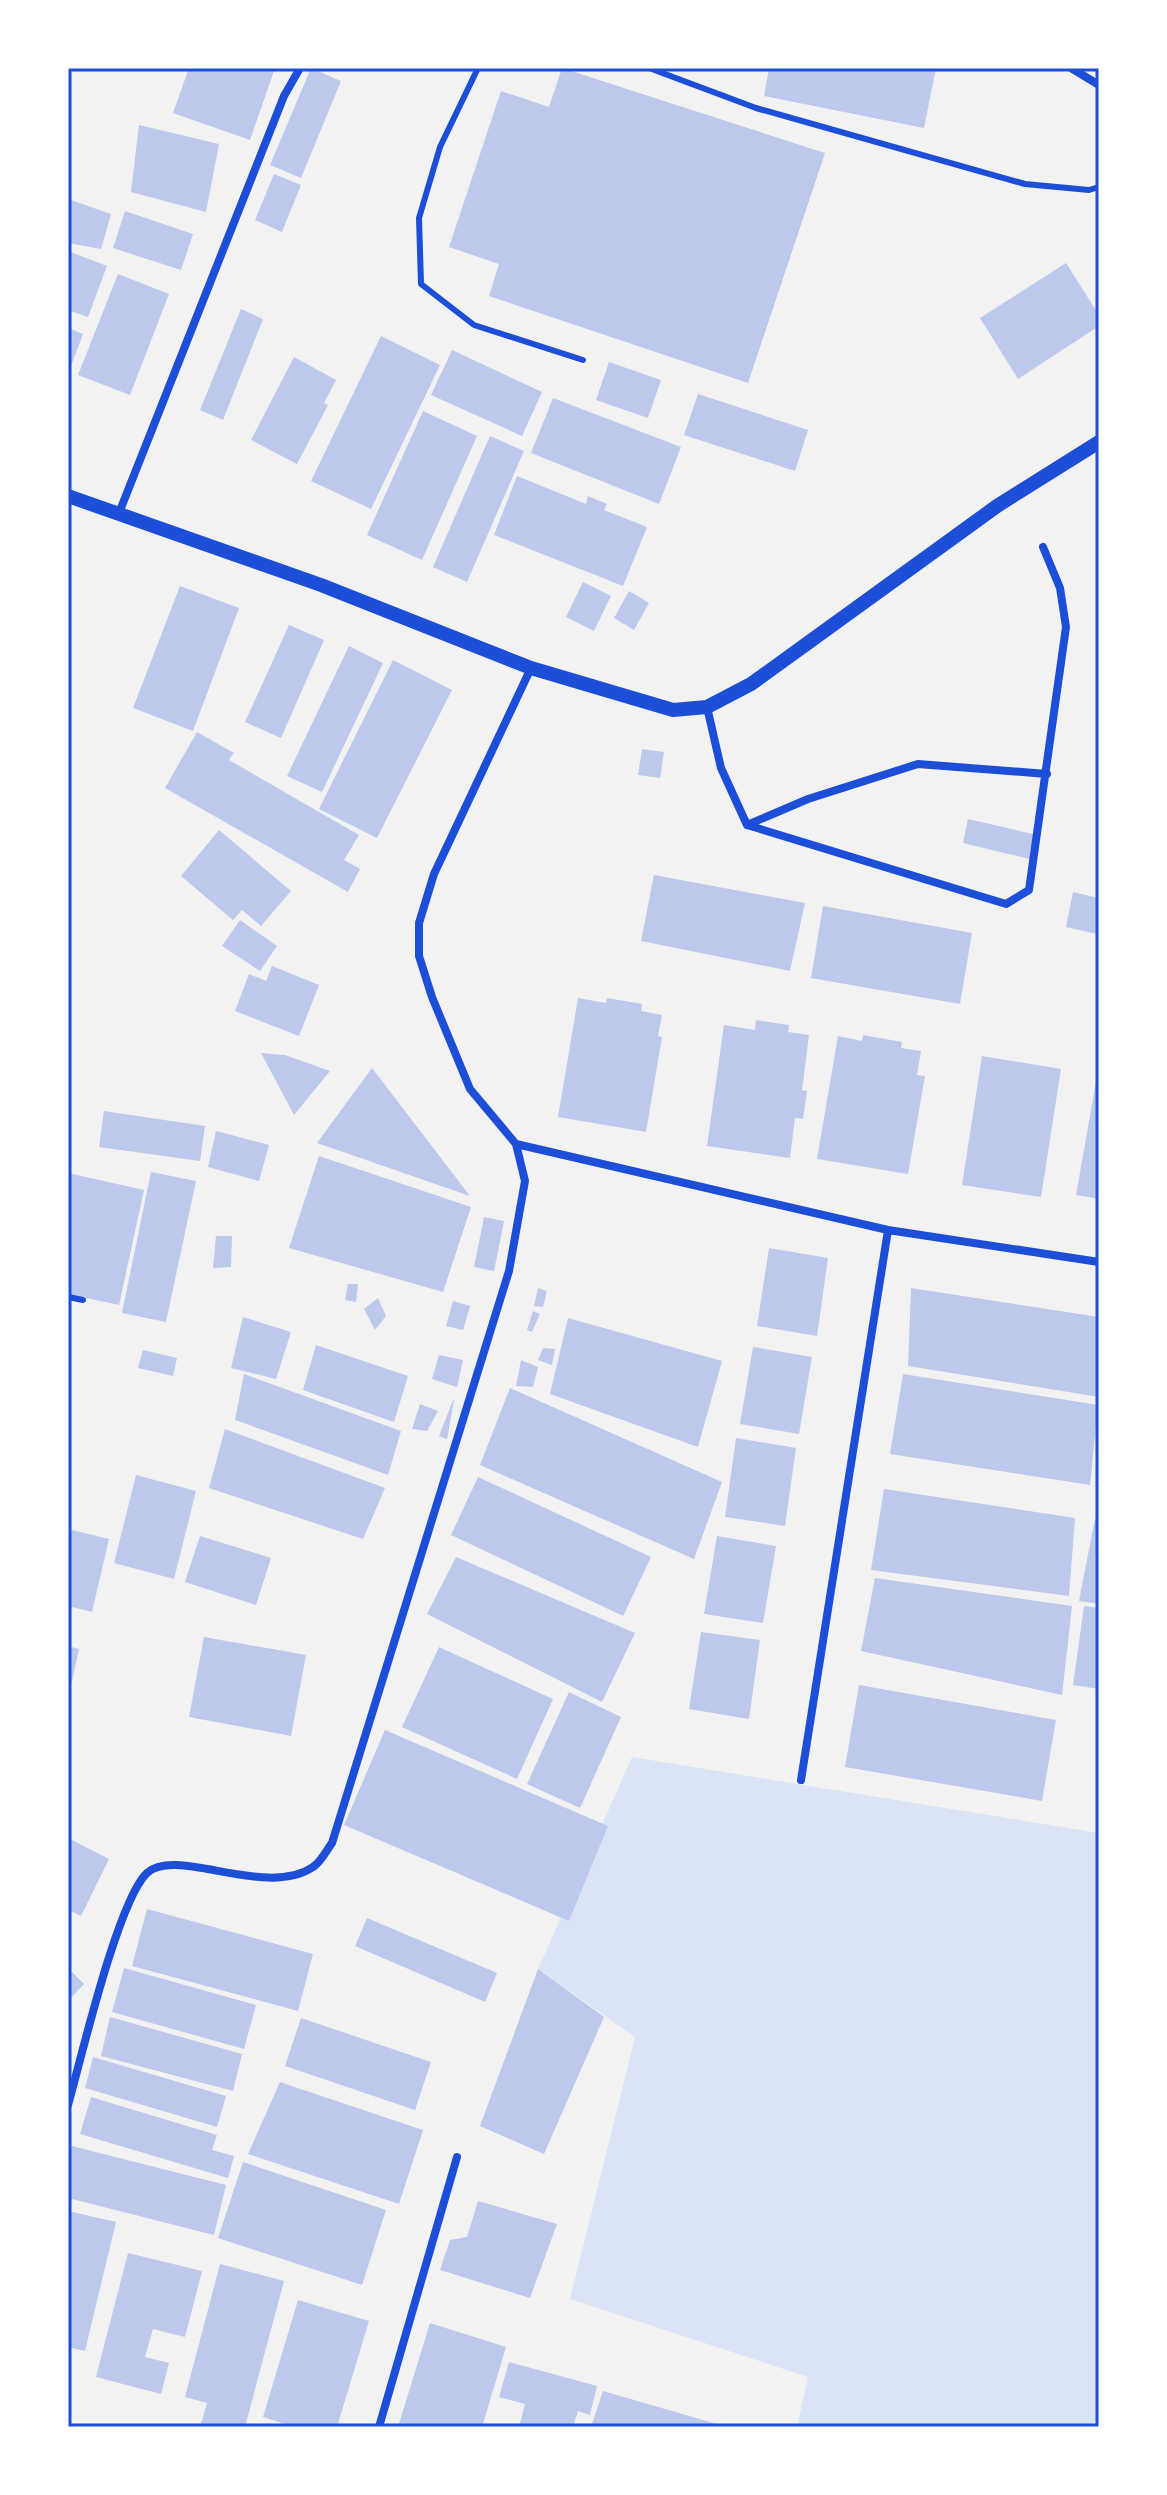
<svg xmlns="http://www.w3.org/2000/svg" width="1167" height="2495" font-family="'PT Sans',sans-serif">
  <rect width="100%" height="100%" fill="#f2f2f2"/>
  <path fill="#dbe4f7" d="M632 1757 1099 1833V2427H797L808 2377 570 2299 635 2037 538 1969Z"/>
  <path fill="#bdc9ec" d="M189 68H275L250 140 173 113Z
    M311 68 341 81 301 178 270 165Z
    M562 68 825 153 748 383 489 296 499 264 449 247 501 91 549 107Z
    M769 68H936L924 128 764 96Z
    M139 125 219 144 206 212 131 192Z
    M274 174 301 185 282 232 255 220Z
    M68 199 111 214 101 249 68 243Z
    M125 211 193 234 181 270 113 248Z
    M68 251 107 266 88 317 68 310Z
    M1066 263 1099 315V326L1018 379 980 318Z
    M118 274 169 294 130 395 78 375Z
    M241 309 263 319 223 420 200 410Z
    M68 328 83 334 68 374Z
    M381 336 440 365 371 509 311 481Z
    M452 350 542 392 522 436 431 395Z
    M294 357 336 380 324 403 328 405 297 464 251 440Z
    M609 362 661 380 648 418 596 400Z
    M698 394 808 430 795 471 684 435Z
    M553 398 681 447 659 504 531 453Z
    M423 411 477 436 422 560 367 535Z
    M490 436 524 451 467 582 433 567Z
    M517 476 586 504 588 496 607 504 604 510 647 527 623 586 494 535Z
    M583 582 611 596 594 631 566 617Z
    M180 586 239 608 193 731 133 708Z
    M629 591 649 603 634 630 614 618Z
    M289 625 324 640 281 738 245 722Z
    M349 646 383 663 322 792 287 776Z
    M393 660 452 690 377 838 319 809Z
    M197 732 234 753 229 760 359 835 344 860 360 869 348 892 165 788Z
    M642 749 664 752 660 778 638 775Z
    M968 819 1037 835 1030 859 963 843Z
    M219 830 291 891 261 926 242 910 233 920 181 876Z
    M654 875 805 903 790 971 641 941Z
    M1073 892 1098 898 1097 934 1066 927Z
    M823 906 972 933 960 1004 811 978Z
    M240 920 277 946 260 971 222 946Z
    M272 966 319 985 299 1036 235 1011 249 974 266 981Z
    M578 998 606 1003 607 998 642 1004 641 1011 662 1015 658 1036 662 1037 646 1132 558 1117Z
    M756 1020 789 1025 788 1032 809 1035 802 1090 807 1091 803 1119 795 1118 790 1158 707 1146 724 1025 755 1030Z
    M863 1035 902 1042 901 1048 921 1051 917 1075 925 1076 908 1174 817 1159 838 1036 862 1041Z
    M261 1053 285 1055 330 1071 294 1115Z
    M982 1056 1061 1069 1041 1197 962 1185Z
    M372 1068 470 1196 317 1143Z
    M1097 1076H1099V1199L1076 1195Z
    M104 1111 205 1126 200 1161 99 1147Z
    M216 1131 269 1145 259 1181 208 1167Z
    M319 1156 471 1207 443 1292 289 1248Z
    M151 1172 196 1181 166 1322 122 1313Z
    M68 1173 144 1190 119 1305 68 1294Z
    M484 1217 504 1221 494 1271 474 1267Z
    M216 1236H232L231 1267 213 1268Z
    M769 1248 828 1258 817 1336 757 1326Z
    M348 1284H358L356 1302 345 1300Z
    M538 1288 547 1291 543 1307 534 1306Z
    M911 1288 1099 1317V1397L908 1366Z
    M378 1298 386 1316 375 1330 364 1309Z
    M453 1301 470 1306 463 1330 446 1326Z
    M533 1311 540 1314 532 1332 527 1330Z
    M243 1317 291 1332 276 1379 231 1368Z
    M568 1318 722 1361 698 1447 550 1394Z
    M316 1345 408 1376 394 1422 303 1390Z
    M753 1347 812 1357 799 1434 740 1424Z
    M543 1348 555 1349 552 1365 538 1360Z
    M143 1350 177 1358 173 1376 138 1368Z
    M439 1355 463 1360 457 1387 432 1379Z
    M521 1360 538 1367 533 1387 516 1386Z
    M244 1374 401 1431 388 1475 235 1420Z
    M903 1374 1098 1405 1090 1485 890 1454Z
    M510 1388 722 1482 694 1559 480 1465Z
    M453 1400H454L447 1439 439 1436Z
    M420 1404 438 1411 427 1431 412 1429Z
    M225 1429 385 1488 363 1539 209 1488Z
    M736 1438 796 1448 785 1526 725 1517Z
    M136 1475 196 1491 174 1579 114 1563Z
    M478 1477 651 1557 623 1616 451 1535Z
    M884 1489 1075 1518 1069 1596 871 1570Z
    M1095 1519H1099V1604L1079 1601Z
    M68 1529 109 1539 92 1612 68 1606Z
    M200 1536 271 1558 256 1605 185 1582Z
    M717 1536 776 1546 763 1623 704 1614Z
    M456 1557 635 1633 602 1702 427 1614Z
    M875 1578 1072 1606 1062 1695 861 1651Z
    M1084 1606 1099 1608V1689L1073 1685Z
    M701 1632 760 1640 749 1719 689 1709Z
    M204 1637 306 1655 291 1736 189 1717Z
    M68 1646 79 1649 69 1694H68Z
    M439 1647 553 1699 517 1779 402 1727Z
    M859 1685 1056 1720 1042 1801 845 1767Z
    M569 1692 621 1717 580 1808 527 1784Z
    M385 1730 608 1826 569 1921 344 1825Z
    M68 1838 109 1859 81 1916 68 1910Z
    M147 1909 313 1954 298 2011 132 1966Z
    M367 1918 497 1973 485 2002 355 1946Z
    M68 1968 84 1984 68 2001Z
    M124 1968 256 2005 244 2049 112 2012Z
    M538 1969 604 2017 544 2154 480 2126Z
    M110 2017 242 2054 233 2091 101 2056Z
    M301 2018 431 2062 415 2110 285 2066Z
    M93 2057 226 2096 217 2127 85 2088Z
    M280 2082 423 2130 399 2204 248 2154Z
    M91 2097 217 2135 212 2150 234 2156 228 2178 80 2134Z
    M68 2145 226 2185 214 2235 68 2198Z
    M243 2162 386 2210 362 2285 218 2238Z
    M478 2201 557 2224 530 2298 440 2270 450 2240 467 2237Z
    M68 2211 116 2222 85 2351 68 2347Z
    M128 2253 202 2271 185 2337 153 2329 145 2357 169 2363 161 2394 96 2377Z
    M220 2264 284 2281 245 2427H200L207 2403 185 2397Z
    M298 2300 369 2321 337 2427H295L263 2417Z
    M430 2323 506 2347 482 2427H398Z
    M509 2362 597 2386 590 2415 578 2411 573 2427H519L525 2404 499 2397Z
    M603 2391 717 2424 591 2427Z"/>
  <g fill="none" stroke-linecap="round" stroke-linejoin="round">
    <path stroke="#1d4ed8" stroke-width="6" d="M478 68 440 147 419 218 421 284 474 325 583 360
      M649 68 756 108 1025 184 1089 190 1099 187
      M68 1297 83 1300"/>
    <path stroke="#1d4ed8" stroke-width="8" d="M1071 68 1099 85
      M119 513 284 96 300 68
      M707 707 721 768 747 825 1006 904 1029 890 1066 627 1060 588 1043 547
      M747 825 808 799 918 764 1047 774
      M516 1144 888 1230 1099 1262
      M801 1780 888 1230
      M68 2105C81 2059 118 1900 147 1873 176 1846 266 1899 313 1867 321 1862 326 1851 332 1843L509 1271 525 1181 516 1144 470 1089 432 997 419 956V923L434 874 531 668
      M379 2427 457 2157"/>
    <path stroke="#1d4ed8" stroke-width="14" d="M68 496 321 585 531 668 673 710 707 707 751 684 997 506 1099 442"/>
  </g>
  <rect width="1167" height="2495" fill="none" stroke="#ffffff" stroke-width="140"/>
  <rect x="70" y="70" width="1027" height="2355" fill="none" stroke="#1d4ed8" stroke-width="3"/>
</svg>
